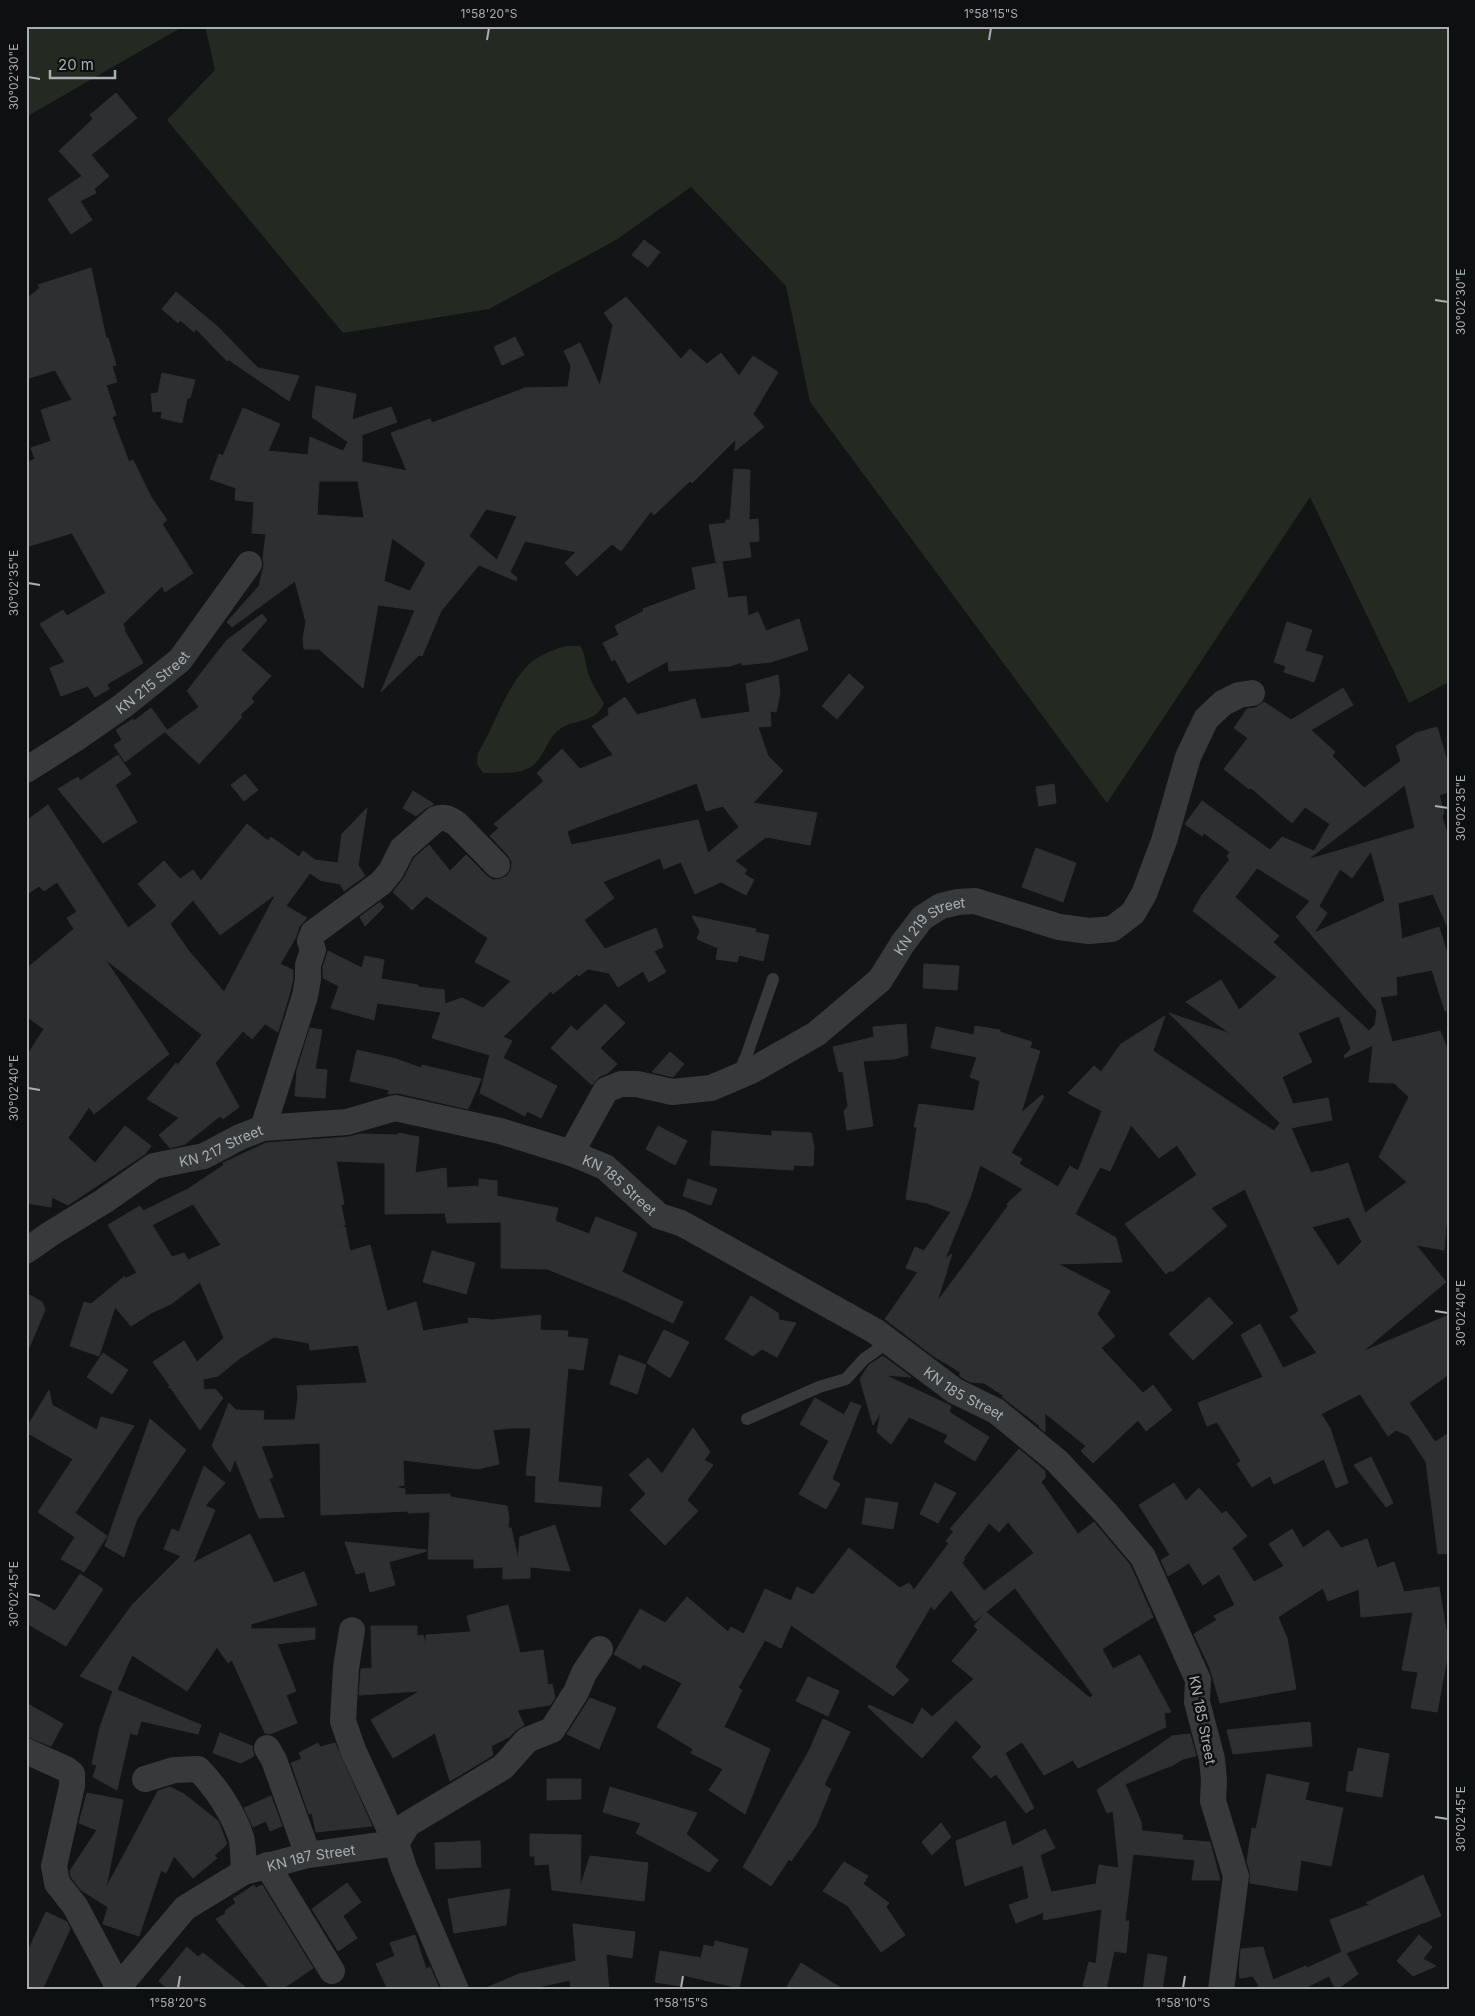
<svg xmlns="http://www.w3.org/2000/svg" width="1475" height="2016" font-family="Inter,sans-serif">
  <rect width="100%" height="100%" fill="#131415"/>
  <path fill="#242922" d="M26 26H184L26 117Z
    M205 26H1449V682L1409 703 1310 497 1107 803 810 402 786 286 691 187 616 240 489 309 343 333 167 120 215 70Z
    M566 646H580C586 655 585 663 588 673 592 684 598 693 604 703 597 723 574 719 560 729 546 739 544 760 529 768 515 775 497 773 483 773L477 764 478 753C495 725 505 689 528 665 538 655 553 650 566 646Z"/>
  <path fill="#2e2f31" stroke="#2e2f30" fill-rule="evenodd" d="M116 93 137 118 91 155 109 176 94 189 96 193 80 201 92 220 71 234 48 199 82 176 59 151 93 119 90 115Z
    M644 240 660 252 648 267 632 255Z
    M91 268 106 338H108L116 365 112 366 117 382 106 385 116 415 112 417 129 462 133 460 151 497 167 520 162 524 193 573 165 592 162 586 123 624 125 629 124 630 143 663 107 684 109 689 95 697 88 686 61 696 50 668 65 662 40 624 63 610 67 616 106 593 72 533 26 547V463L35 459 31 448 51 441 41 410 72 400 55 370 26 379V299L40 288 38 285Z
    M176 292 218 327 258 368 299 376 289 401 229 360 227 361 196 329 194 332 180 320 178 323 162 309Z
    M626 297 681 359 690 349 707 364 721 353 739 376 753 356 778 372 753 414 764 427 735 451 736 439 692 483 690 481 654 515 651 511 621 551 612 544 577 576 565 563 576 552 525 541 510 572 517 578 516 581 479 565 441 611 422 656 419 655 381 692 415 610 378 605 363 688 319 649H304L303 638 306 622 295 581 232 627 227 622 259 586 264 565 263 558 266 534 252 533 254 502 235 500 236 488 210 479 219 454 223 456 243 408 280 424 268 451 308 455 310 437 343 451 348 442 312 417 316 386 356 394 352 420 391 407 397 422 362 435V462L407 471 391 433 430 419 432 423 525 388 568 387 571 366 564 351 580 343 600 386 613 325 604 313ZM319 481H358L364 518 317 515ZM486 509 517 516 497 560 469 536ZM392 538 426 563 410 591 384 581Z
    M515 337 524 355 502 365 494 347Z
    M162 373 195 380 190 398H187L182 423 161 418 162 411 153 412 151 394 158 393Z
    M734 469 750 470 749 520 758 519 759 541 749 542 751 557 716 562 709 525 726 523V520H730Z
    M722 562 728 598 746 596 748 616 758 612 766 631 799 619 808 650 771 662 742 665V662L730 666 669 671 668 661 628 683 615 659 612 661 603 643 619 635 615 626 644 611 643 609 696 589 692 568Z
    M262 614 267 620 241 650 271 676 251 698 254 702 240 715 242 717 199 764 165 732 199 707 187 691 227 640Z
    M1287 622 1312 630 1305 651 1323 656 1314 682 1284 672 1286 666 1274 662Z
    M849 674 864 687 837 719 822 706Z
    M778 675 780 693 776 712 770 711 771 726 758 727 768 756 783 771 753 803 817 813 810 845 766 837 735 861 747 870 744 874 754 880 746 895 721 882 695 894 681 862 664 869 660 858 603 882 614 898 584 920 605 949 656 928 663 947 654 951 666 972 649 982 643 971 618 987 609 973 588 969 579 976 577 974 553 994 551 991 503 1037 512 1041 503 1058 557 1086 541 1118 527 1111 525 1116 480 1093 490 1055 432 1038 441 1012 377 1003 374 1020 331 1008 339 986 323 978V967L328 951 362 968 365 956 384 960 381 979 418 985V987L444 990 445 1004 462 998 483 1008 511 981 475 962 488 938 426 896 412 910 393 892 404 878 414 858 429 845 450 871 466 855 487 876 493 880 501 879 507 876 511 870 512 862 508 855 490 836 499 828 494 824 544 781 537 773 562 749 580 769 613 755 592 726 609 715 608 709 625 697 637 715 695 699 701 719 750 712 746 684ZM697 783 706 811 723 806 739 827 708 853 698 820 571 845 567 831Z
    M1343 688 1353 705 1311 730 1335 752 1332 756 1364 788 1401 761 1396 746 1416 733 1437 727 1449 767V792L1439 795 1444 812 1442 817 1449 839V930L1433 894 1398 903 1402 939 1439 927 1449 959V1010L1445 1011 1432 970 1396 977 1397 995 1380 997 1392 1042 1440 1031 1449 1053V1219L1446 1226 1444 1250 1416 1245 1446 1282 1362 1352 1449 1315V1374L1409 1403 1435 1442 1449 1433V1553L1438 1554 1426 1462 1409 1436 1396 1430 1388 1436 1360 1394 1321 1414 1330 1428 1348 1483 1336 1488 1324 1459 1274 1484 1270 1476 1252 1487 1237 1464 1241 1461 1217 1422 1207 1426 1198 1403 1263 1377 1241 1335 1260 1324 1283 1368 1317 1353 1290 1317 1299 1311 1245 1189 1211 1208 1227 1226 1172 1272 1171 1270 1166 1274 1125 1224 1197 1175 1177 1145 1159 1158 1131 1125 1110 1171 1100 1167 1075 1214 1116 1238 1122 1262 1058 1264 1110 1291 1097 1314 1115 1336 1101 1348 1143 1393 1153 1385 1172 1410 1146 1431 1138 1420 1093 1463 1081 1451 1086 1446 1045 1413V1432L1039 1427 1040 1426 1002 1397 1004 1396 984 1383 970 1382 963 1378 960 1376V1372L932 1355 885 1319 918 1272 906 1268 915 1247 924 1251 951 1212 927 1203 906 1199 917 1127H914L919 1104 974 1111 980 1081 970 1077 977 1057 931 1048 936 1027 974 1035 975 1026 1000 1030V1032L1032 1042 1030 1048 1040 1051 1021 1113 1042 1095 1044 1097 1011 1153 1022 1159 1019 1164 1058 1187 1070 1166 1078 1171 1102 1111 1068 1093 1094 1066 1101 1072 1121 1044 1165 1016 1153 1051 1274 1131 1280 1123 1169 1013 1231 1034 1186 1002 1221 980 1239 1010 1277 977 1193 911 1202 895 1230 859 1227 857 1230 852 1204 833 1202 836 1185 824 1202 801 1270 850 1282 837 1314 851 1330 824 1305 807 1292 823 1251 788 1249 789 1224 769 1248 738 1234 728 1247 709 1255 708 1264 702 1291 720ZM1405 785 1415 828 1310 859 1311 857ZM1371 851 1385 901 1314 933 1327 913 1319 906 1340 869 1352 878ZM1257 868 1310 901 1296 917 1377 1011 1375 1025 1369 1031 1273 942 1279 936 1235 897ZM1339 1016 1351 1049 1344 1056 1345 1058 1373 1045 1369 1082 1394 1083 1409 1097 1379 1157 1407 1182 1365 1213 1348 1163 1319 1172 1318 1171 1311 1173 1291 1128 1332 1120 1328 1098 1293 1104 1282 1077 1312 1062 1298 1033ZM980 1165 1023 1189 1007 1204 1008 1206 937 1302 952 1254 945 1259 971 1195ZM1349 1217 1362 1242 1338 1266 1312 1227Z
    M151 708 167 730 125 762 114 745 122 740 116 730 133 719 134 721Z
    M118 755 131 774 115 785 137 822 103 843 58 789 78 777 80 781Z
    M245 774 258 790 244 801 231 785Z
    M1054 784 1056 803 1039 806 1036 787Z
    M413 791 434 804 426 808 416 816 403 808Z
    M48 805 128 928 157 906 138 884 164 861 180 879 193 870 201 881 247 824 268 841 271 837 299 857 303 851 315 860 338 863 342 834 367 808 358 865 365 876 344 891 340 884 320 880 310 873 286 906 307 918 299 927 296 937 280 964 293 970V978L290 992 278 1032 265 1024 252 1039 243 1031 215 1063 239 1107 223 1119 220 1116 185 1144 170 1148 159 1135 179 1118 147 1099 176 1063 177 1066 202 1035 105 959 169 1054 94 1114 89 1107 68 1138 95 1163 125 1126 151 1146 145 1154 68 1205 52 1197 51 1207 26 1203V1057L44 1029 26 1016V969L74 929 67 918 77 912 57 882 44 891 39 886 26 895V821ZM276 894 259 926 224 992 188 950 170 924 193 900 220 935Z
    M1036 848 1076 863 1063 902 1022 887Z
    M380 902 384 907 365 926 360 917Z
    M692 916 756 929 755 932 769 935 763 961 739 955 737 962 716 959 718 948 697 939 700 931Z
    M924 964 959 966 957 990 923 988Z
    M605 1004 625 1023 600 1048 617 1064 608 1073 600 1076 592 1085 551 1048 571 1026 577 1031Z
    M906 1024 908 1055 894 1059 863 1061 873 1126 847 1130 844 1111 848 1106 843 1071 839 1072 833 1047 874 1037 873 1027Z
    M310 1028 322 1030 315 1069 327 1070 325 1098 295 1096 297 1070Z
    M357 1050 396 1059 421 1068 422 1065 481 1079 468 1109 398 1093 388 1094 389 1090 350 1081Z
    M670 1052 684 1064 673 1077 652 1072Z
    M658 1126 687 1141 675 1165 646 1149Z
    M712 1131 772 1136V1131L811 1133 814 1147 813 1166 794 1165 793 1170 710 1165Z
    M398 1133 419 1137 415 1173 446 1168 447 1188 479 1186V1179L497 1181V1196L558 1208 555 1221 589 1234 596 1217 637 1233 622 1272 683 1302 673 1323 624 1300 547 1269 501 1268V1222L447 1223 445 1213 385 1214V1163L336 1161 344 1204 341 1205 345 1225 339 1226 345 1227 350 1251 370 1245 387 1311 416 1302 423 1331 469 1323 468 1318 492 1320 541 1315 540 1330 568 1331 567 1337 588 1339 583 1370 568 1368 558 1482 602 1487 600 1507 535 1502 536 1476 526 1475 531 1428H511L493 1430 499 1464 478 1469 403 1460 404 1485 394 1487 405 1489V1495L450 1494V1497L507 1506 509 1517 508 1528H511L518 1559 520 1537 555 1525 570 1571 530 1567V1578L503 1579V1567L474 1568V1559H428L430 1512 408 1513V1511L321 1515 320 1443 261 1446 273 1477 269 1479 284 1517 259 1518 235 1459 230 1472 212 1446 229 1403 236 1410 264 1411 263 1420H295L298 1397 297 1386 367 1383 358 1345 310 1350 309 1343 274 1337 240 1358 218 1376 203 1379 204 1390 215 1389 223 1398 200 1430 170 1387 168 1388 170 1386 153 1362 184 1341 197 1362 224 1338 200 1282 171 1304 153 1312 131 1326 115 1307 99 1356 70 1346 84 1302 91 1304 125 1276 124 1279 137 1273 108 1225 140 1206 143 1211 188 1189 224 1165 223 1163 266 1143 348 1137 361 1134 398 1135ZM193 1204 221 1245 188 1260 184 1253 172 1257 152 1225Z
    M688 1179 717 1189 711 1205 683 1196Z
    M432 1251 475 1263 466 1294 423 1282Z
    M26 1293 42 1302 45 1310 26 1355Z
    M751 1296 778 1313 779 1320 796 1323 777 1357 762 1349 753 1356 725 1339Z
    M1209 1297 1233 1323 1193 1360 1169 1334Z
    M664 1330 689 1342 670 1378 647 1363Z
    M103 1353 128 1370 112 1394 87 1377Z
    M619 1355 646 1365 637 1394 610 1384Z
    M883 1356 911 1377 885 1375 951 1406 949 1412 989 1437 975 1461 944 1442 948 1435 909 1417 891 1444 877 1432 881 1412 873 1425 860 1379 869 1365Z
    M49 1390 52 1405 97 1430 101 1417 134 1426 75 1513 107 1536 84 1572 61 1559 75 1537 38 1512 73 1459 26 1432V1429Z
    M815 1398 844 1415 851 1402 861 1406 832 1479 840 1484 826 1509 799 1494 829 1441 800 1424Z
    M150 1419 186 1450 137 1519 124 1557 105 1546Z
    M693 1428 710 1452 704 1460 713 1465 687 1500 698 1511 665 1545 630 1510 646 1494 629 1475 648 1458 662 1474Z
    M1019 1449 1045 1471V1478L1041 1482 1078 1534 1094 1522 1130 1565 1153 1617 1102 1649 1113 1669 1140 1655 1171 1712 1164 1713 1166 1727 1078 1768 1073 1760 1044 1775 1022 1742 1005 1753 1034 1808 1026 1813 996 1774 991 1778 972 1757 982 1747 956 1720 922 1758 868 1707 869 1705 913 1725 922 1708 932 1717 974 1679 952 1661 978 1630 974 1626 986 1612 975 1621 951 1590 934 1610 931 1606 895 1667 909 1680 893 1696 791 1625 781 1648 765 1640 738 1688 742 1690 724 1727 770 1749 745 1814 709 1790 723 1769 691 1753 693 1749 657 1727 682 1683 643 1664 640 1669 614 1654 640 1609 665 1623 687 1597 728 1632 731 1627 744 1634 765 1589 791 1601 797 1587 813 1595 849 1548 900 1588 909 1583 914 1590 949 1543 946 1541 954 1531 950 1529ZM1008 1522 1034 1553 984 1591 962 1563 965 1559H963L989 1523 999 1532ZM1015 1588 1093 1695 1090 1698 986 1612Z
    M1371 1457 1393 1503 1386 1507 1354 1465Z
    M204 1466 225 1483 205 1506 215 1510 193 1563 250 1534 274 1583 304 1572 317 1605 251 1624V1629L315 1628V1639L277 1644 296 1691 286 1695 297 1723 270 1734 265 1733 232 1660 228 1663 217 1647 187 1691 132 1655 117 1690 201 1725 198 1734 141 1721 137 1735 130 1733 117 1790 93 1777 97 1765 92 1764 100 1727 113 1691 80 1676 133 1604 181 1556 164 1549 172 1529 179 1532Z
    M935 1483 956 1493 938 1523 920 1514Z
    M1174 1483 1186 1501 1199 1488 1222 1514 1226 1511 1247 1536 1232 1548 1254 1582 1284 1566 1269 1544 1292 1529 1303 1548 1328 1530 1341 1548 1367 1539 1377 1568 1394 1562 1404 1592 1439 1587 1446 1630H1449V1648L1437 1712 1411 1708 1418 1672 1402 1670 1413 1612 1361 1617 1359 1589 1328 1601 1323 1588 1278 1617 1287 1638 1296 1689 1220 1703 1210 1668 1194 1634 1217 1620 1214 1616 1235 1605 1219 1574 1203 1585 1189 1563 1168 1576 1161 1560 1170 1555 1139 1505Z
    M866 1498 898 1503 893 1529 862 1524Z
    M345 1542 426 1550 427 1551 389 1562 395 1585 370 1592 365 1572 356 1574Z
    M80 1574 103 1589 66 1646 26 1623V1594L55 1611Z
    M508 1605 520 1653 543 1650 548 1685 552 1684 555 1698 550 1705 517 1710 524 1725 516 1730 509 1737 491 1746 493 1755 450 1781 435 1733 393 1758 371 1720 420 1691 359 1695 361 1669 372 1668 371 1626H417V1636L423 1635 426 1646V1635L471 1632 467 1616Z
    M808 1677 839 1691 828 1716 796 1701Z
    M590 1698 616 1708 599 1749 567 1734Z
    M26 1703 63 1724 51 1746 26 1736Z
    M823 1719 850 1732 824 1785 831 1789 816 1826 791 1861 789 1859 771 1886 743 1867 810 1749Z
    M1310 1722 1312 1746 1233 1754 1227 1730Z
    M220 1733 252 1746 254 1756 241 1763 213 1753Z
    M1190 1734 1196 1756 1183 1759 1173 1765 1125 1784 1141 1822 1142 1831 1183 1835 1182 1840 1210 1842 1220 1880H1192L1195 1860 1133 1854 1125 1921H1129L1126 1953 1114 1951 1106 1990H1094V1988L1083 1986 1089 1962 1096 1964 1102 1909 1043 1920 1044 1912 1016 1923 1009 1905 1029 1898 1023 1865 965 1886 956 1841 1005 1821 1012 1846 1045 1829 1055 1848 1040 1855 1051 1892 1096 1884 1099 1865 1119 1868 1113 1811 1107 1813 1097 1790 1172 1736Z
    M318 1743 320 1747 335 1743 372 1826 316 1832 312 1813 309 1814 291 1763 302 1759 299 1753Z
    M1358 1748 1389 1754 1382 1797 1346 1791 1349 1771 1353 1772Z
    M1267 1774 1309 1783 1305 1800 1343 1808 1331 1866 1301 1860 1297 1891 1250 1883V1872L1247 1861 1252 1828 1256 1829Z
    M547 1779H581V1799L547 1800Z
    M170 1787 184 1794 218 1821 227 1844 214 1856 217 1858 193 1878 174 1856 166 1873 161 1870 139 1936 103 1924 108 1907 81 1890 71 1877 70 1871 97 1830 79 1823 87 1793 123 1800 106 1888 158 1791Z
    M610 1787 697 1813 686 1834 718 1860 709 1872 636 1833 641 1823 603 1812Z
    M271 1796 282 1826 270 1831 266 1821 253 1827 244 1808Z
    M941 1823 951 1837 932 1855 922 1842Z
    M530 1834 581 1835 580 1888 590 1856 648 1863 644 1901 552 1890 549 1864 535 1865V1856H530Z
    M480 1841 481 1867 436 1869 435 1843Z
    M844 1862 868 1876 863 1884 889 1903 886 1907 905 1935 881 1952 848 1906 823 1891Z
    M1423 1875 1441 1916 1346 1953 1358 1974 1336 1990 1329 1976 1301 1990H1251L1259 1986 1253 1976 1240 1978 1239 1971 1241 1949 1263 1947 1273 1980 1306 1966 1307 1968 1342 1952 1330 1920 1371 1904 1366 1903Z
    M347 1883 361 1902 343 1916 357 1938 338 1951 312 1909Z
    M254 1885 256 1888 262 1885 313 1968 281 1990H271L216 1919 225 1914 226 1910 236 1903 233 1899Z
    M510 1889 506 1925 454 1933 448 1899Z
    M46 1912 67 1922 70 1929 42 1990H26V1955Z
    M573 1924 635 1932 632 1958 606 1954 609 1990H571L570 1980 525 1990H481L519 1974 576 1961Z
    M415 1935 426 1969 430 1967 440 1990H388L376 1964 395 1956 390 1943Z
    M1419 1935 1432 1947 1423 1959 1436 1966 1413 1976 1397 1961Z
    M715 1941 748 1949 739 1988 683 1975 681 1986 655 1982 660 1951 701 1958 704 1945 714 1947Z
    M187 1947 198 1957 203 1953 249 1990H169L159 1981Z
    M1148 1954 1167 1957 1162 1990H1143Z
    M801 1963 844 1990H785Z"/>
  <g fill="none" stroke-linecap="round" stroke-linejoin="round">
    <path stroke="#37393b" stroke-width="12" d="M738 1075 747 1054 773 979
      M747 1419 819 1387 846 1379 864 1359 877 1350 884 1339 881 1336"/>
    <g stroke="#37393b" stroke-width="26">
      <path id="s1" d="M26 770 75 739 124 705 180 660 249 564"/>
      <path d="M263 1128 305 996 308 979V965L313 950 310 941 313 933 381 883 391 871 402 849 436 819C444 816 450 819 457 824L497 865"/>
      <path id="s2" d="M571 1153 606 1090 621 1084H637L672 1092 711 1088 751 1071 816 1034 880 980 903 943 922 918 941 906 958 902 975 901 1059 927 1089 931 1112 929 1133 913 1144 894 1164 841 1188 757 1206 719 1223 703 1239 695 1252 693"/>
      <path id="s3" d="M26 1251 50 1234 104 1201 154 1166 204 1156 240 1137 263 1128 347 1122 395 1108 500 1131 571 1153 605 1167 659 1216 681 1223 875 1331 955 1391 996 1411 1057 1461 1105 1512 1143 1557 1198 1680 1197 1702 1212 1759 1214 1780 1213 1801 1236 1876 1221 1990"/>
      <path d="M352 1630 346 1668 343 1721 353 1750 396 1843"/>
      <path d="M267 1748 274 1760 308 1855"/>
      <path d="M26 1751 66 1769 72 1774V1786L54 1866 57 1883 75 1906 118 1986"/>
      <path d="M145 1779 174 1770 198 1769C216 1787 233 1813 241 1837 244 1848 243 1861 244 1872"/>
      <path d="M396 1843 408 1824 503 1767 527 1740 552 1730 576 1692 584 1673 600 1649"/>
      <path d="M267 1865 332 1971"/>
      <path id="s4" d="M116 1990 185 1908 244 1872 308 1855 396 1843 404 1868 456 1990"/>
    </g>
  </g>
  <path fill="none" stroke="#a7afb3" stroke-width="2" d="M487 40 489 28M989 40 991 28M28 77 40 79M1435 300 1448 302M28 583 40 585M1435 806 1448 808M28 1088 40 1090M1435 1311 1448 1313M28 1594 40 1596M1435 1817 1448 1819M178 1988 180 1976M681 1988 683 1976M1183 1988 1185 1976"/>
  <g text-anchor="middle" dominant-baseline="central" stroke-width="5" stroke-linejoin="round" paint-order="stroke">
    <g font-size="14" fill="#a7afb3" stroke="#0e0f10">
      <text stroke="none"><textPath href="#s1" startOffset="154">KN 215 Street</textPath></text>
      <text stroke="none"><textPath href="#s2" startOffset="458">KN 219 Street</textPath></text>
      <text stroke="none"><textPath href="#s3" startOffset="224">KN 217 Street</textPath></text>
      <text stroke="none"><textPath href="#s3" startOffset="645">KN 185 Street</textPath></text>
      <text stroke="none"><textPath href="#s3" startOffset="1050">KN 185 Street</textPath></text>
      <text transform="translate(1203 1720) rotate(79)">KN 185 Street</text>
      <text stroke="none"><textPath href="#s4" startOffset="245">KN 187 Street</textPath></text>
    </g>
  </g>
  <rect width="1475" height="2016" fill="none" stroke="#0e0f10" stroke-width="55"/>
  <path d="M50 70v8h65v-8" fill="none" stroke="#a7afb3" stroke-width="2.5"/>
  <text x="58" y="70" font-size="15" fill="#a7afb3" stroke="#0e0f10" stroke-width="4" paint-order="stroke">20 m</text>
  <rect x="28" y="28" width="1420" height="1960" fill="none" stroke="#a7afb3" stroke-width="2"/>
  <g font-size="12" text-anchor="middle" fill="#a7afb3">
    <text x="489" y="18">1°58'20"S</text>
    <text x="991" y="18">1°58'15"S</text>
    <text transform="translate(14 77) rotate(-90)" y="4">30°02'30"E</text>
    <text transform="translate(1461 302) rotate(-90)" y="4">30°02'30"E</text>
    <text transform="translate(14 583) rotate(-90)" y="4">30°02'35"E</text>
    <text transform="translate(1461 808) rotate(-90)" y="4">30°02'35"E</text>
    <text transform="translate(14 1088) rotate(-90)" y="4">30°02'40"E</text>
    <text transform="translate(1461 1313) rotate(-90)" y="4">30°02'40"E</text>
    <text transform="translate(14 1594) rotate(-90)" y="4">30°02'45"E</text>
    <text transform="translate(1461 1819) rotate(-90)" y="4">30°02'45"E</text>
    <text x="178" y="2007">1°58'20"S</text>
    <text x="681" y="2007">1°58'15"S</text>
    <text x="1183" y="2007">1°58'10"S</text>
  </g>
</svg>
